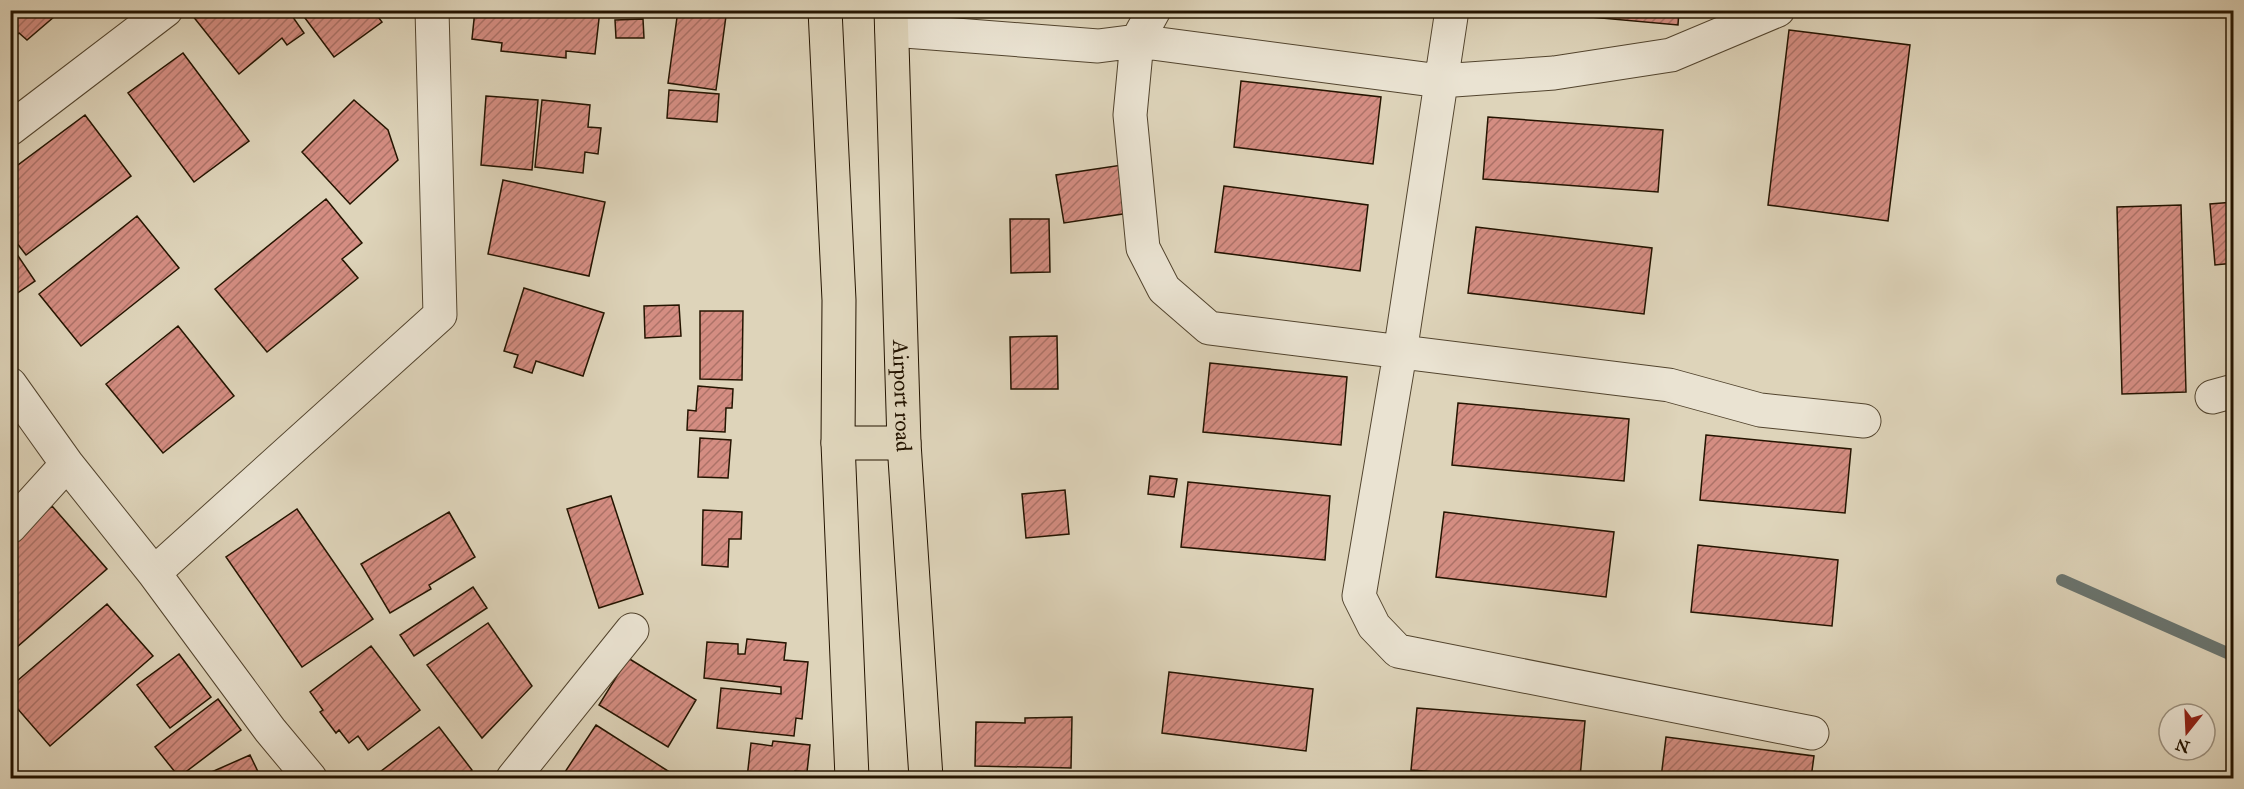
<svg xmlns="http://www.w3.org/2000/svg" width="2244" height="789" font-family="'IM FELL Great Primer',serif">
  <defs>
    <pattern id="building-hatch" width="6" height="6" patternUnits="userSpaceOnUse" patternTransform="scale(1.5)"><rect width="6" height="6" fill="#d48d82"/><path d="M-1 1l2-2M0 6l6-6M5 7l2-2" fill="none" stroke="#ac7268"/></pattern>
  </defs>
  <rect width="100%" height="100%" fill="#ded4ba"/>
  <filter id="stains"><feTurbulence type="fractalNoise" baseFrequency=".00333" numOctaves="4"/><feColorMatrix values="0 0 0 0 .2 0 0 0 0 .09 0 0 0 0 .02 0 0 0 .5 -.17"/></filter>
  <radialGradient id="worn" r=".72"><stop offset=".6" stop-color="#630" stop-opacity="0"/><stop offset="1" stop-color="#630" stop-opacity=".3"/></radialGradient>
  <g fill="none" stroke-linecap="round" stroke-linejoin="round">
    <path stroke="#6a7570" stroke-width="12" d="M2062 580 2234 656"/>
  </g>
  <path fill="url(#building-hatch)" stroke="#241400" stroke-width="1.5" d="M10 10H62L27 40 19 33 10 41Z
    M188 10H288L304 33 287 45 282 38 239 74Z
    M299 10H373L382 22 334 57Z
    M475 10H600L595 54 566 51V58L501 51 502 43 472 39Z
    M678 10 726 16 716 90 668 83Z
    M1512 10H1679L1678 25Z
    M643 19 644 38H616L615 20Z
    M1789 30 1910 45 1888 221 1768 205Z
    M183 53 249 141 194 182 128 93Z
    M1241 81 1381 97 1373 164 1234 147Z
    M669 90 719 94 717 122 667 118Z
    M486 96 538 100 532 170 481 165Z
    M354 100 388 130 398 160 350 204 302 152Z
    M542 100 590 105 588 127 601 128 598 154 585 152 583 173 535 167Z
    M85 115 131 176 26 255 10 234V171Z
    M1488 117 1663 130 1658 192 1483 179Z
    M1122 165 1129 213 1064 223 1056 175Z
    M503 180 605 202 589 276 488 254Z
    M1224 186 1368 205 1360 271 1215 252Z
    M326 199 362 243 342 259 358 278 267 352 215 289Z
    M2234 202V263L2215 265 2210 204Z
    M2181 205 2186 392 2122 394 2117 207Z
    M137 216 179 268 81 346 39 294Z
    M1010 219H1049L1050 272 1011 273Z
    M1476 227 1652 248 1644 314 1468 293Z
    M10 244 35 281 10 298Z
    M524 288 604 313 583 376 536 361 532 373 514 367 518 355 504 351Z
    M679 305 681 336 645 338 644 306Z
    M700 311H743L742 380 700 379Z
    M178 326 234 396 163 453 106 384Z
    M1057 336 1058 389H1011L1010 337Z
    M1210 363 1347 377 1341 445 1203 432Z
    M698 386 733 389 732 408H726L725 432 687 430 688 410 696 411Z
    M1458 403 1629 419 1624 481 1452 465Z
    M1706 435 1851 449 1845 513 1700 500Z
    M700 438 731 440 728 478 698 477Z
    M1150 476 1177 479 1174 497 1148 494Z
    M1188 482 1330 496 1325 560 1181 547Z
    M1065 490 1069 534 1026 538 1022 494Z
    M611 496 643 594 599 608 567 509Z
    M52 506 107 569 10 653V542Z
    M297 509 373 619 302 667 226 557Z
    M703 510 742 512 741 539H729L728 567 702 565Z
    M449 512 475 557 429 585 431 589 390 613 361 564Z
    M1444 512 1614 532 1606 597 1436 577Z
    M1698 545 1838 560 1832 626 1691 612Z
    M473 587 487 608 414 656 400 635Z
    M107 604 153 656 50 746 10 700V687Z
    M488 623 532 686 482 738 427 665Z
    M747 639 786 643 784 660 808 662 802 719 796 718 794 736 717 728 721 688 781 694V687L704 678 707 642 738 644V654H745Z
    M371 646 420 710 368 750 358 736 349 743 339 730 336 733 320 712 323 710 310 692Z
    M179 654 211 697 170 728 137 685Z
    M628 658 696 700 668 747 599 705Z
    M1169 672 1313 689 1306 751 1162 733Z
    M218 699 241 730 179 777 155 747Z
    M1417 708 1585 721 1580 778H1518L1411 770Z
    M1072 717 1071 768 975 766 976 722 1025 723V718Z
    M596 725 668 771 662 778H561Z
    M439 727 472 770 462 778H372Z
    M1666 737 1814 756 1811 778H1661Z
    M773 741 810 745 807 772 795 771 794 778H747L751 743 772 746Z
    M250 755 261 778H198Z"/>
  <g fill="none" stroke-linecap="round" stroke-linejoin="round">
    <defs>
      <path id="minor" d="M1154 10 1137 41 1130 115 1143 248 1164 289 1209 328 1669 385 1760 410 1864 421
        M1452 10 1400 353 1359 596 1374 626 1398 651 1812 733
        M892 30 1098 46 1137 41 1440 81 1554 73 1671 55 1778 10
        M10 129 166 10
        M10 384 67 464 154 573 270 730 310 778
        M2212 397 2234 391
        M10 527 67 464
        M154 573 440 315 432 10
        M513 778 632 630"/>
      <g id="major">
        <path d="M825 10 839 300 838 443 852 778"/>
        <path id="s1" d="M891 10 904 443 926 778"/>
        <path d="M838 443H904"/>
      </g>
    </defs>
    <use href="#minor" stroke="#52442e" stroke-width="35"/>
    <use href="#major" stroke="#241400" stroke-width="35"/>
    <use href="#minor" stroke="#eae3d2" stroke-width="33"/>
    <use href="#major" stroke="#ded4ba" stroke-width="33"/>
  </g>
  <g text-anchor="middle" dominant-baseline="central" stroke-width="4.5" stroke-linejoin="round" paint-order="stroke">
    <g font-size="22" fill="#241400" stroke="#eae3d2">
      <text stroke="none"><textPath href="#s1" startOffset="386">Airport road</textPath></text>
    </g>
  </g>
  <rect width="2244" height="789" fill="none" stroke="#ded4ba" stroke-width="36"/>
  <rect x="12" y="12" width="2220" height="765" fill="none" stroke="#241400" stroke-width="3"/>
  <rect x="18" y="18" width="2208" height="753" fill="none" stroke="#241400" stroke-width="1.5"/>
  <g transform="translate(2187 732) rotate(198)"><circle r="28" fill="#eae3d2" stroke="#9b907e" stroke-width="1.5"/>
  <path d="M0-4.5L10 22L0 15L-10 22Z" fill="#8f2418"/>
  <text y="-9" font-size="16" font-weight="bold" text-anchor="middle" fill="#241400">N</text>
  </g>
  <rect width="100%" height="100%" filter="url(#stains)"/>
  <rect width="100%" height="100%" fill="url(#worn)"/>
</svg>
